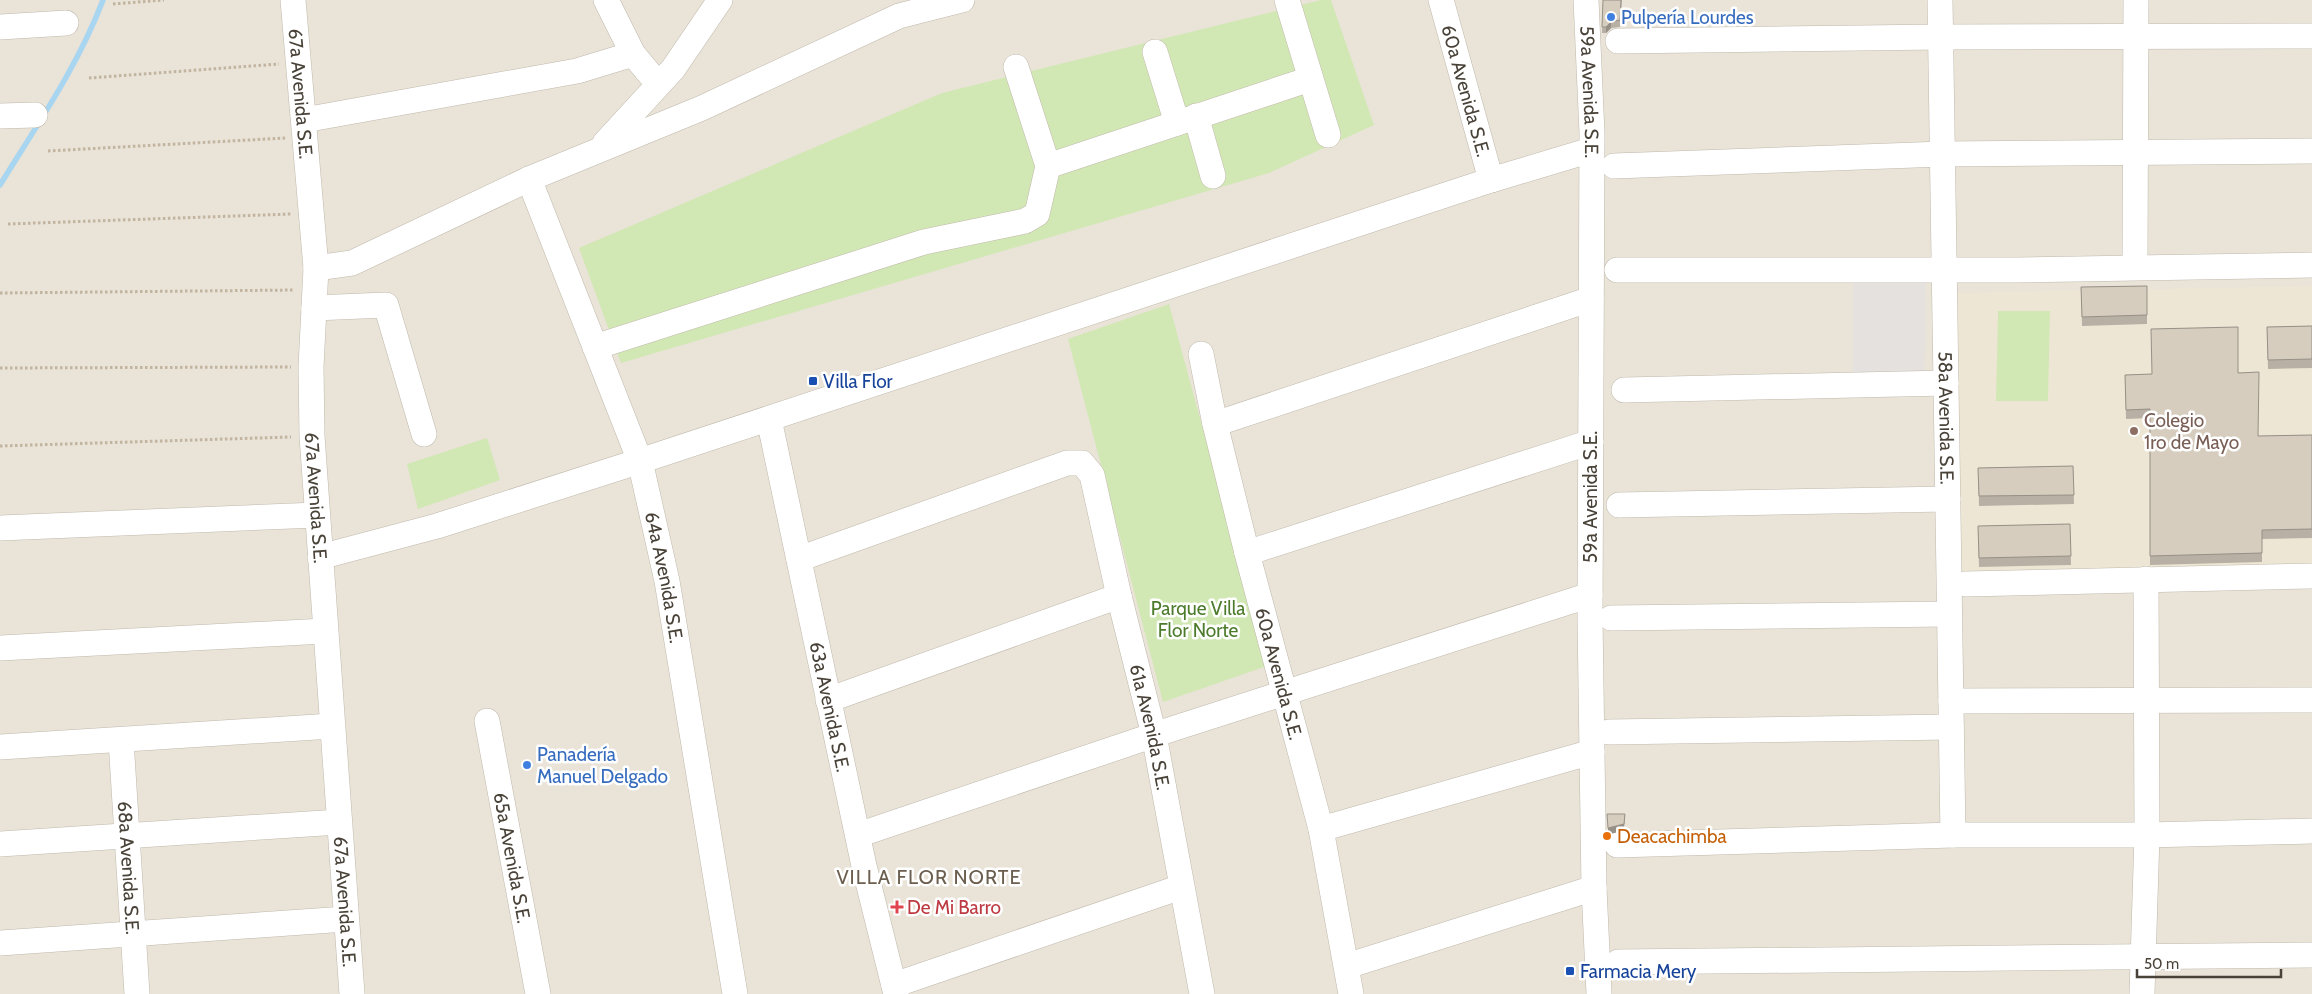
<svg xmlns="http://www.w3.org/2000/svg" width="2312" height="994" font-family="Cabin,sans-serif">
  <rect width="100%" height="100%" fill="#f5f1ea"/>
  <path fill="#e9e3d8" d="M0 0H2312V994H0Z"/>
  <path fill="#eee6d4" d="M2312 286V568L1960 575 1951 293Z"/>
  <path fill="#d2e8b4" d="M1321 0H1331L1374 125 1269 173 621 363 579 248 942 93Z
    M1169 304 1267 666 1163 702 1068 339Z
    M1998 311H2050L2048 401H1996Z
    M487 438 500 480 418 509 407 464Z"/>
  <path fill="#e4e1de" d="M1926 274 1924 383H1853V275Z"/>
  <g fill="none" stroke-linecap="round" stroke-linejoin="round">
    <path stroke="#a8d5f0" stroke-width="5.5" d="M0 185C37 125 78 66 103 0"/>
    <defs>
      <g id="minor">
        <path id="s1" d="M293 0 316 268 311 367 312 436 352 994"/>
        <path d="M606 0 633 54 658 84"/>
        <path d="M1287 0 1328 135"/>
        <path id="s2" d="M1441 0 1491 180"/>
        <path id="s3" d="M1586 0 1592 133 1590 618 1594 888 1599 994"/>
        <path id="s4" d="M1940 0 1953 835"/>
        <path d="M0 27 66 23"/>
        <path d="M1618 41 1941 37 2312 36"/>
        <path d="M1155 52 1177 123"/>
        <path d="M0 116 35 115"/>
        <path d="M1196 116 1213 176"/>
        <path d="M304 120 577 71 633 54"/>
        <path d="M605 143 673 69 720 0"/>
        <path d="M1048 166 1310 79"/>
        <path d="M1614 166 1943 154 2312 151"/>
        <path id="s5" d="M529 179 640 461 667 581 735 994"/>
        <path d="M2135 267 2136 0"/>
        <path d="M316 268 352 263 529 179 702 108 899 16 962 0"/>
        <path d="M1617 270H2016L2312 265"/>
        <path d="M314 308 386 305 424 434"/>
        <path d="M595 347 924 242 1025 221 1037 214 1048 166 1016 67"/>
        <path id="s6" d="M1201 354 1215 424 1247 553 1321 829 1351 994"/>
        <path d="M1624 390 1946 383"/>
        <path id="s7" d="M769 419 864 866 896 994"/>
        <path d="M1215 424 1591 299"/>
        <path d="M1619 505 1948 499"/>
        <path d="M0 528 317 515"/>
        <path d="M1247 553 1591 442"/>
        <path d="M320 557 437 526 640 461 1491 180 1591 150"/>
        <path id="s8" d="M799 559 1067 463H1082L1092 475 1119 596 1154 735 1202 994"/>
        <path d="M1965 584 2312 576"/>
        <path d="M1611 618 1949 614"/>
        <path d="M0 648 325 631"/>
        <path d="M828 700 1119 596"/>
        <path d="M1951 701 2312 700"/>
        <path id="s9" d="M487 721 538 994"/>
        <path d="M1609 732 1951 727"/>
        <path id="s10" d="M121 740 137 994"/>
        <path d="M0 747 332 726"/>
        <path d="M1321 829 1592 752"/>
        <path d="M858 835 1169 730 1590 595"/>
        <path d="M0 844 339 822"/>
        <path d="M1617 845 1953 835H2147L2312 831"/>
        <path d="M0 943 346 919"/>
        <path d="M1618 962 2312 955"/>
        <path d="M1347 966 1594 888"/>
        <path d="M894 985 1181 887"/>
        <path d="M2142 994 2147 835 2146 579"/>
      </g>
    </defs>
    <use href="#minor" stroke="#c0b9ac" stroke-width="26"/>
    <path stroke="#c2b49e" stroke-width="3" stroke-dasharray="2.5 2.5" stroke-linecap="butt" d="M113 4 164 0
      M89 78 279 64
      M48 151 285 138
      M8 224 291 214
      M0 293 295 290
      M0 368 291 367
      M0 446 291 437"/>
    <use href="#minor" stroke="#fff" stroke-width="25"/>
  </g>
  <path fill="#b8b0a4" d="M1603 0H1622L1620 27 1611 28 1606 33H1602Z
    M2147 286V324L2082 326 2081 287Z
    M2312 326V368L2268 369 2267 327Z
    M2238 373 2258 436 2312 435V538L2262 539V562L2150 565V418L2126 419 2125 375Z
    M2073 466 2074 504 1979 506 1978 468Z
    M2070 524 2071 565 1979 567 1978 526Z"/>
  <path fill="#969086" d="M1611 22V28L1606 33V27Z
    M1625 814 1624 830 1608 835V828Z"/>
  <path fill="#d6cdbf" stroke="#969086" d="M1603 0H1621L1620 20 1611 22 1606 27H1602Z
    M2147 286V315L2082 317 2081 287Z
    M2312 326V359L2268 360 2267 327Z
    M2238 327V373L2259 372 2258 436 2312 435V529L2262 530V553L2150 556V409L2126 410 2125 375 2152 374 2151 329Z
    M2073 466 2074 495 1979 496 1978 468Z
    M2070 524 2071 556 1979 558 1978 526Z
    M1607 814H1625L1624 824 1608 828Z"/>
  <g fill="#3f7fe0" stroke="#fff" stroke-width="2">
    <circle cx="1611" cy="17" r="5"/>
    <circle cx="527" cy="765" r="5"/>
  </g>
  <g fill="#1a4fb4" stroke="#fff" stroke-width="2">
    <rect x="808" y="376" width="10" height="10" rx="2.5"/>
    <rect x="1565" y="966" width="10" height="10" rx="2.5"/>
  </g>
  <circle fill="#8d6e63" stroke="#fff" stroke-width="2" cx="2134" cy="431" r="5"/>
  <circle fill="#e8710a" stroke="#fff" stroke-width="2" cx="1607" cy="836" r="5"/>
  <path fill="#e0444e" stroke="#fff" stroke-width="2" d="M894.5 899.5h5v5h5v5h-5v5h-5v-5h-5v-5h5z"/>
  <g text-anchor="middle" dominant-baseline="central" stroke-width="5" stroke-linejoin="round" paint-order="stroke">
    <g font-size="19" fill="#366cbe" stroke="#fff" text-anchor="start">
      <text x="1621" y="17">Pulpería Lourdes</text>
      <text x="537" y="754">Panadería<tspan x="537" dy="22">Manuel Delgado</tspan></text>
    </g>
    <g font-size="19" fill="#494238" stroke="#fff">
      <text stroke="none"><textPath href="#s2" startOffset="94">60a Avenida S.E.</textPath></text>
      <text stroke="none"><textPath href="#s3" startOffset="92">59a Avenida S.E.</textPath></text>
      <text stroke="none"><textPath href="#s1" startOffset="94">67a Avenida S.E.</textPath></text>
      <text stroke="none"><textPath href="#s4" startOffset="418">58a Avenida S.E.</textPath></text>
      <text stroke="none"><textPath href="#s1" startOffset="499">67a Avenida S.E.</textPath></text>
      <text transform="translate(1590 497) rotate(-90)">59a Avenida S.E.</text>
      <text stroke="none"><textPath href="#s5" startOffset="422">64a Avenida S.E.</textPath></text>
      <text stroke="none"><textPath href="#s6" startOffset="329">60a Avenida S.E.</textPath></text>
      <text stroke="none"><textPath href="#s7" startOffset="294">63a Avenida S.E.</textPath></text>
      <text stroke="none"><textPath href="#s8" startOffset="574">61a Avenida S.E.</textPath></text>
      <text stroke="none"><textPath href="#s9" startOffset="139">65a Avenida S.E.</textPath></text>
      <text stroke="none"><textPath href="#s10" startOffset="128">68a Avenida S.E.</textPath></text>
      <text stroke="none"><textPath href="#s1" startOffset="904">67a Avenida S.E.</textPath></text>
    </g>
    <g font-size="19" fill="#164399" stroke="#fff" text-anchor="start">
      <text x="823" y="381">Villa Flor</text>
      <text x="1580" y="971">Farmacia Mery</text>
    </g>
    <g font-size="19" fill="#785e54" stroke="#fff" text-anchor="start">
      <text x="2144" y="420">Colegio<tspan x="2144" dy="22">1ro de Mayo</tspan></text>
    </g>
    <g font-size="19" fill="#4c7b2b" stroke="#fff">
      <text x="1198" y="608">Parque Villa<tspan x="1198" dy="22">Flor Norte</tspan></text>
    </g>
    <g font-size="19" fill="#c56008" stroke="#fff" text-anchor="start">
      <text x="1617" y="836">Deacachimba</text>
    </g>
    <g font-size="19" fill="#be3a42" stroke="#fff" text-anchor="start">
      <text x="907" y="907">De Mi Barro</text>
    </g>
    <g font-size="20" letter-spacing="1" fill="#6c5f4f" stroke="#fff">
      <text x="929" y="877">VILLA FLOR NORTE</text>
    </g>
  </g>
  <path d="M2137 969v8h144v-8" fill="none" stroke="#494238" stroke-width="2.5"/>
  <text x="2144" y="969" font-size="15" fill="#494238" stroke="#ffffff" stroke-width="4" paint-order="stroke">50 m</text>
</svg>
